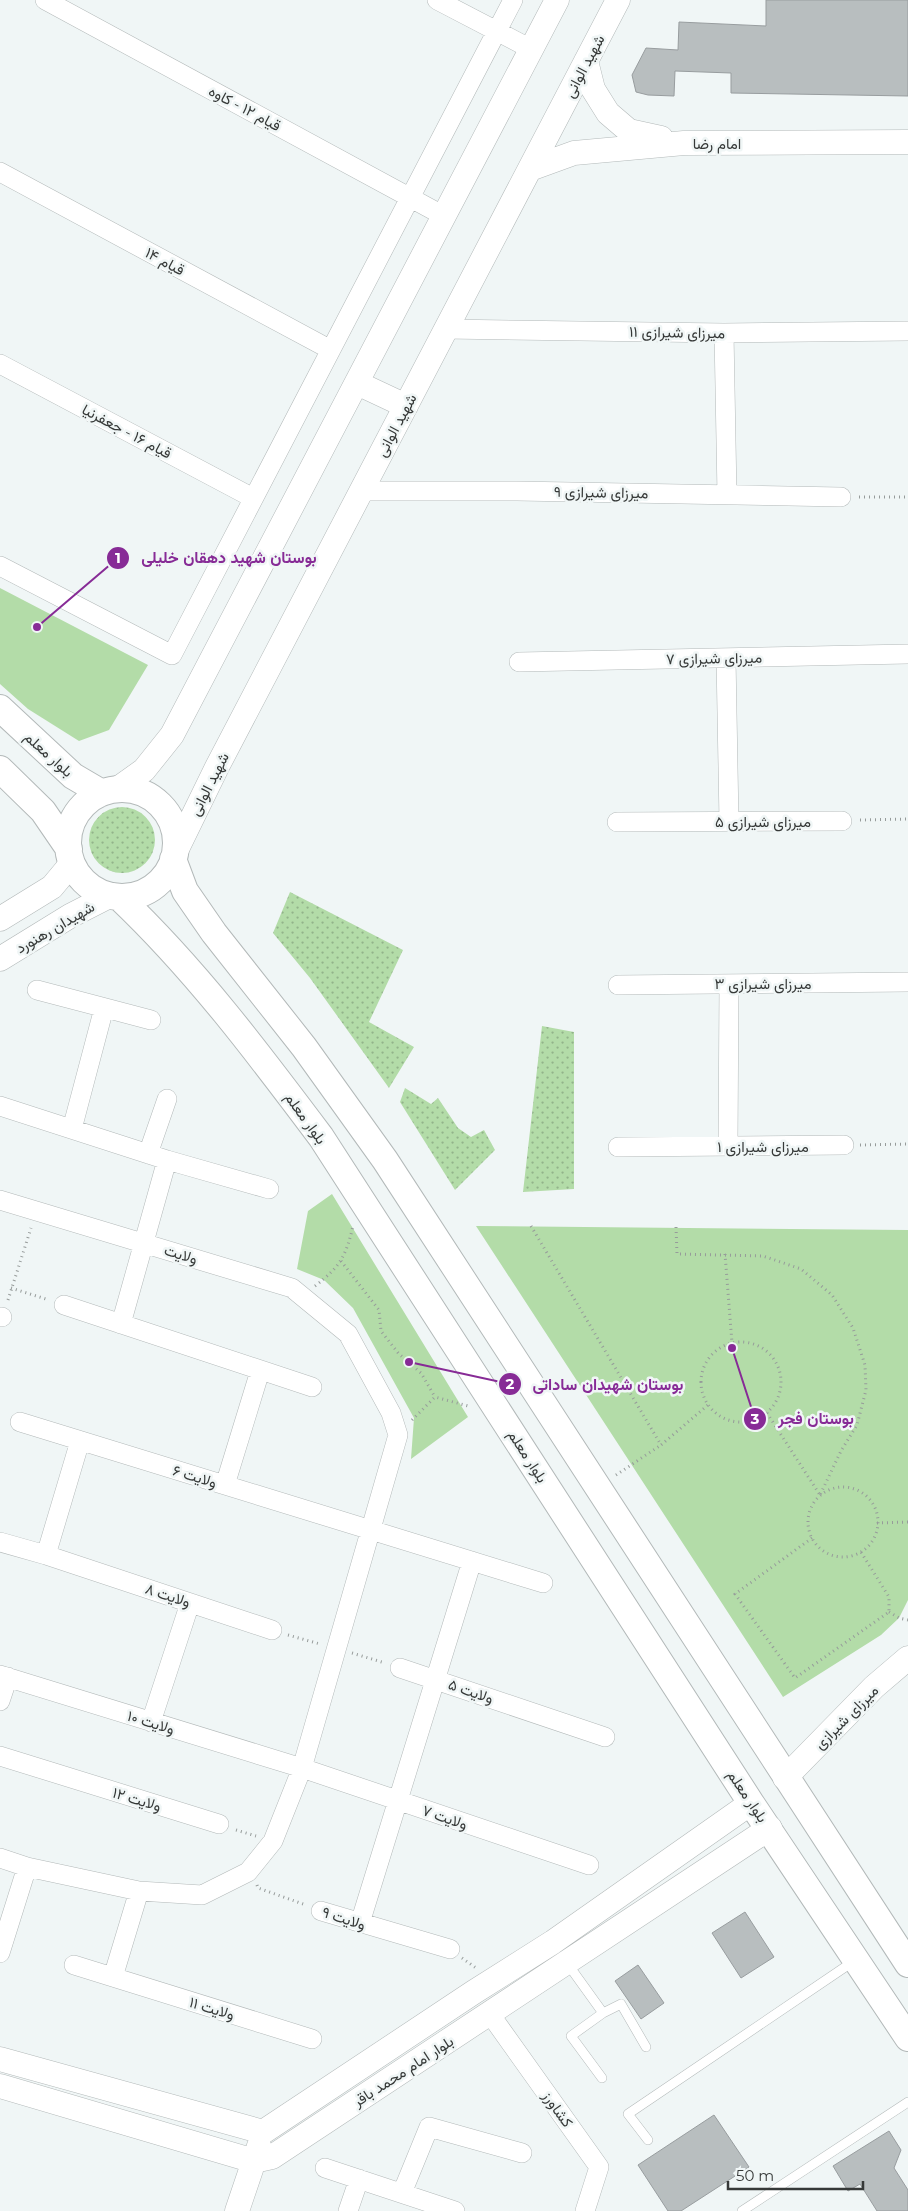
<svg xmlns="http://www.w3.org/2000/svg" width="908" height="2211" font-family="Montserrat,Vazirmatn,sans-serif">
  <defs>
    <pattern id="grass-dots" width="8" height="8" patternUnits="userSpaceOnUse" patternTransform="scale(1.25)"><rect width="8" height="8" fill="#b3dca8"/><path d="M2 2h.1M6 6h.1" fill="none" stroke="#92b38a" stroke-width="1.8" stroke-linecap="round"/></pattern>
  </defs>
  <rect width="100%" height="100%" fill="#f0f6f6"/>
  <path fill="url(#grass-dots)" d="M89 840a33 33 0 1 1 66 0a33 33 0 1 1-66 0Z
    M290 892 403 950 369 1022 414 1047 389 1088 310 978 273 933Z
    M542 1026 574 1032V1189L523 1192Z
    M405 1088 431 1104 438 1098 458 1128 471 1137 484 1130 495 1150 455 1190 400 1102Z"/>
  <path fill="#b3dca8" d="M0 588 148 665 109 730 79 741 28 709 0 684Z
    M332 1194 468 1417 411 1459 414 1418 353 1308 324 1280 297 1269 308 1211Z
    M476 1226 908 1230V1600L899 1618 881 1635 783 1697Z"/>
  <path fill="#b8bebf" stroke="#989d9f" d="M766 0H908V96L731 93V73L675 71 674 96 648 95 636 92 632 75 646 48 678 50 679 22 766 26Z
    M745 1912 774 1957 741 1978 712 1933Z
    M638 1965 664 2003 641 2019 615 1981Z
    M714 2115 749 2167 681 2211H668L638 2165Z
    M889 2131 901 2150 894 2168 908 2190V2211H877L860 2184 848 2191 833 2166Z"/>
  <g fill="none" stroke-linecap="round" stroke-linejoin="round">
    <defs>
      <path id="service" d="M567 1963 603 2013
        M602 2078 571 2036 603 2013 621 2004 646 2047
        M648 2140 628 2114 854 1961
        M742 2211 908 2102"/>
      <path id="minor" d="M45 0 444 216
        M437 0 531 49
        M0 172 331 350
        M446 329 724 333 908 331
        M724 333 727 495
        M0 364 253 498
        M362 491H517L841 497
        M0 566 172 655 513 0
        M726 658 729 821
        M519 662 908 654
        M617 822 842 821
        M618 985 908 982
        M37 990 151 1020
        M0 1106 167 1160 269 1189
        M72 1129 104 1008
        M728 1146 729 984
        M618 1147 844 1145
        M148 1154 167 1099
        M0 1200 292 1288 348 1334 391 1413 398 1435 302 1768 273 1841 248 1872 202 1895 139 1891 27 1867 0 1858
        M64 1305 312 1387
        M0 1317H2
        M121 1324 167 1160
        M20 1422 543 1583
        M225 1485 260 1371
        M0 1542 46 1555 272 1630
        M46 1555 80 1441
        M400 1668 605 1737
        M0 1675 302 1768 589 1865
        M0 1701 8 1677
        M151 1722 190 1603
        M0 1756 219 1824
        M321 1911 450 1949
        M360 1923 472 1561
        M0 1953 27 1867
        M74 1965 312 2039
        M113 1977 139 1891
        M490 2014 599 2167 585 2211
        M325 2168 455 2211
        M402 2193 429 2127 522 2153
        M348 2211 359 2179"/>
      <path id="tertiary" d="M586 61 593 89 608 113 629 131 661 138
        M530 169 574 153 684 143 908 142
        M357 383 406 406
        M116 790 144 770 172 735 557 0
        M176 851 217 767 618 0
        M0 919 52 887 72 863
        M0 959 70 916 111 895
        M785 1778 874 1687 908 1658
        M0 2059 263 2132 474 1992 553 1942 751 1803
        M0 2086 254 2161 272 2157 770 1828
        M237 2211 259 2146"/>
      <path id="secondary" d="M0 708 73 776 102 793
        M0 769 43 811 69 849
        M68 843a54 54 0 1 1 108 0a54 54 0 1 1-108 0Z
        M173 859 185 891 214 933 304 1047 385 1160 908 1964
        M119 897C195 969 258 1053 321 1137L751 1803 908 2038"/>
    </defs>
    <use href="#service" stroke="#b3b9b9" stroke-width="10"/>
    <use href="#minor" stroke="#b3b9b9" stroke-width="20"/>
    <use href="#tertiary" stroke="#b3b9b9" stroke-width="25"/>
    <use href="#secondary" stroke="#b3b9b9" stroke-width="28"/>
    <path stroke="#969b9a" stroke-width="3" stroke-dasharray="1 4" stroke-linecap="butt" d="M859 497H908
      M860 820 908 819
      M860 1145 908 1144
      M531 1226 661 1445 708 1405
      M676 1227 677 1254 763 1256 801 1269 832 1295 853 1328 865 1365 866 1390 857 1425 841 1451 820 1495
      M725 1254 732 1343
      M341 1261 379 1310 381 1331 399 1354 421 1373 435 1397
      M315 1286C340 1267 346 1256 353 1226
      M11 1288 49 1300
      M8 1300 31 1228
      M701 1382a40 40 0 1 1 80 0a40 40 0 1 1-80 0Z
      M767 1413 820 1495
      M412 1420 435 1397 468 1406
      M616 1475 661 1445
      M808 1522a35 35 0 1 1 70 0a35 35 0 1 1-70 0Z
      M877 1523 908 1522
      M812 1538 735 1594 795 1678 889 1612V1597L861 1552
      M889 1612 899 1618 908 1620
      M288 1635 320 1644
      M352 1653 385 1663
      M236 1830 256 1836
      M257 1885 258 1888 306 1905
      M462 1958 476 1968"/>
    <use href="#service" stroke="#fff" stroke-width="9"/>
    <use href="#minor" stroke="#fff" stroke-width="19"/>
    <use href="#tertiary" stroke="#fff" stroke-width="24"/>
    <use href="#secondary" stroke="#fff" stroke-width="26"/>
  </g>
  <g text-anchor="middle" dominant-baseline="central" stroke-width="5" stroke-linejoin="round" paint-order="stroke">
    <g font-size="15" fill="#363938" stroke="#f0f6f6">
      <text transform="translate(584 66) rotate(-62)">شهید الوانی</text>
      <text transform="translate(245 108) rotate(28)">قیام ۱۲ - کاوه</text>
      <text x="717" y="143">امام رضا</text>
      <text transform="translate(165 261) rotate(28)">قیام ۱۴</text>
      <text transform="translate(677 332) rotate(1)">میرزای شیرازی ۱۱</text>
      <text transform="translate(396 425) rotate(-62)">شهید الوانی</text>
      <text transform="translate(127 431) rotate(28)">قیام ۱۶ - جعفرنیا</text>
      <text transform="translate(601 492) rotate(1)">میرزای شیرازی ۹</text>
      <text transform="translate(714 658) rotate(-1)">میرزای شیرازی ۷</text>
      <text transform="translate(49 754) rotate(42)">بلوار معلم</text>
      <text transform="translate(209 784) rotate(-63)">شهید الوانی</text>
      <text x="763" y="821">میرزای شیرازی ۵</text>
      <text transform="translate(55 927) rotate(-30)">شهیدان رهنورد</text>
      <text x="763" y="983">میرزای شیرازی ۳</text>
      <text transform="translate(306 1118) rotate(54)">بلوار معلم</text>
      <text x="763" y="1146">میرزای شیرازی ۱</text>
      <text transform="translate(181 1254) rotate(17)">ولایت</text>
      <text transform="translate(528 1456) rotate(57)">بلوار معلم</text>
      <text transform="translate(195 1476) rotate(17)">ولایت ۶</text>
      <text transform="translate(168 1595) rotate(18)">ولایت ۸</text>
      <text transform="translate(471 1691) rotate(19)">ولایت ۵</text>
      <text transform="translate(846 1717) rotate(-45)">میرزای شیرازی</text>
      <text transform="translate(151 1722) rotate(17)">ولایت ۱۰</text>
      <text transform="translate(748 1796) rotate(56)">بلوار معلم</text>
      <text transform="translate(137 1799) rotate(17)">ولایت ۱۲</text>
      <text transform="translate(445 1817) rotate(19)">ولایت ۷</text>
      <text transform="translate(344 1918) rotate(18)">ولایت ۹</text>
      <text transform="translate(212 2008) rotate(17)">ولایت ۱۱</text>
      <text transform="translate(403 2071) rotate(-33)">بلوار امام محمد باقر</text>
      <text transform="translate(558 2109) rotate(55)">کشاورز</text>
    </g>
  </g>
  <path fill="none" stroke="#872b96" stroke-width="2" d="M37 627L118 558M409 1362L510 1384M732 1348L755 1419"/>
  <g fill="#872b96" stroke="#f0f6f6" stroke-width="2">
    <circle cx="37" cy="627" r="5"/>
    <circle cx="409" cy="1362" r="5"/>
    <circle cx="732" cy="1348" r="5"/>
    <circle cx="118" cy="558" r="12"/>
    <circle cx="510" cy="1384" r="12"/>
    <circle cx="755" cy="1419" r="12"/>
  </g>
  <g font-size="15" text-anchor="middle" font-weight="bold" fill="#fff">
    <text x="118" y="563">1</text>
    <text x="510" y="1389">2</text>
    <text x="755" y="1424">3</text>
  </g>
  <g font-size="16" text-anchor="middle" font-weight="bold" fill="#872b96" stroke="#f0f6f6" stroke-width="5" stroke-linejoin="round" paint-order="stroke">
    <text x="229" y="563">بوستان شهید دهقان خلیلی</text>
    <text x="608" y="1390">بوستان شهیدان ساداتی</text>
    <text x="816" y="1424">بوستان فجر</text>
  </g>
  <path d="M728 2181v8h135v-8" fill="none" stroke="#363938" stroke-width="2.5"/>
  <text x="736" y="2181" font-size="15" fill="#363938" stroke="#f0f6f6" stroke-width="4" paint-order="stroke">50 m</text>
</svg>
